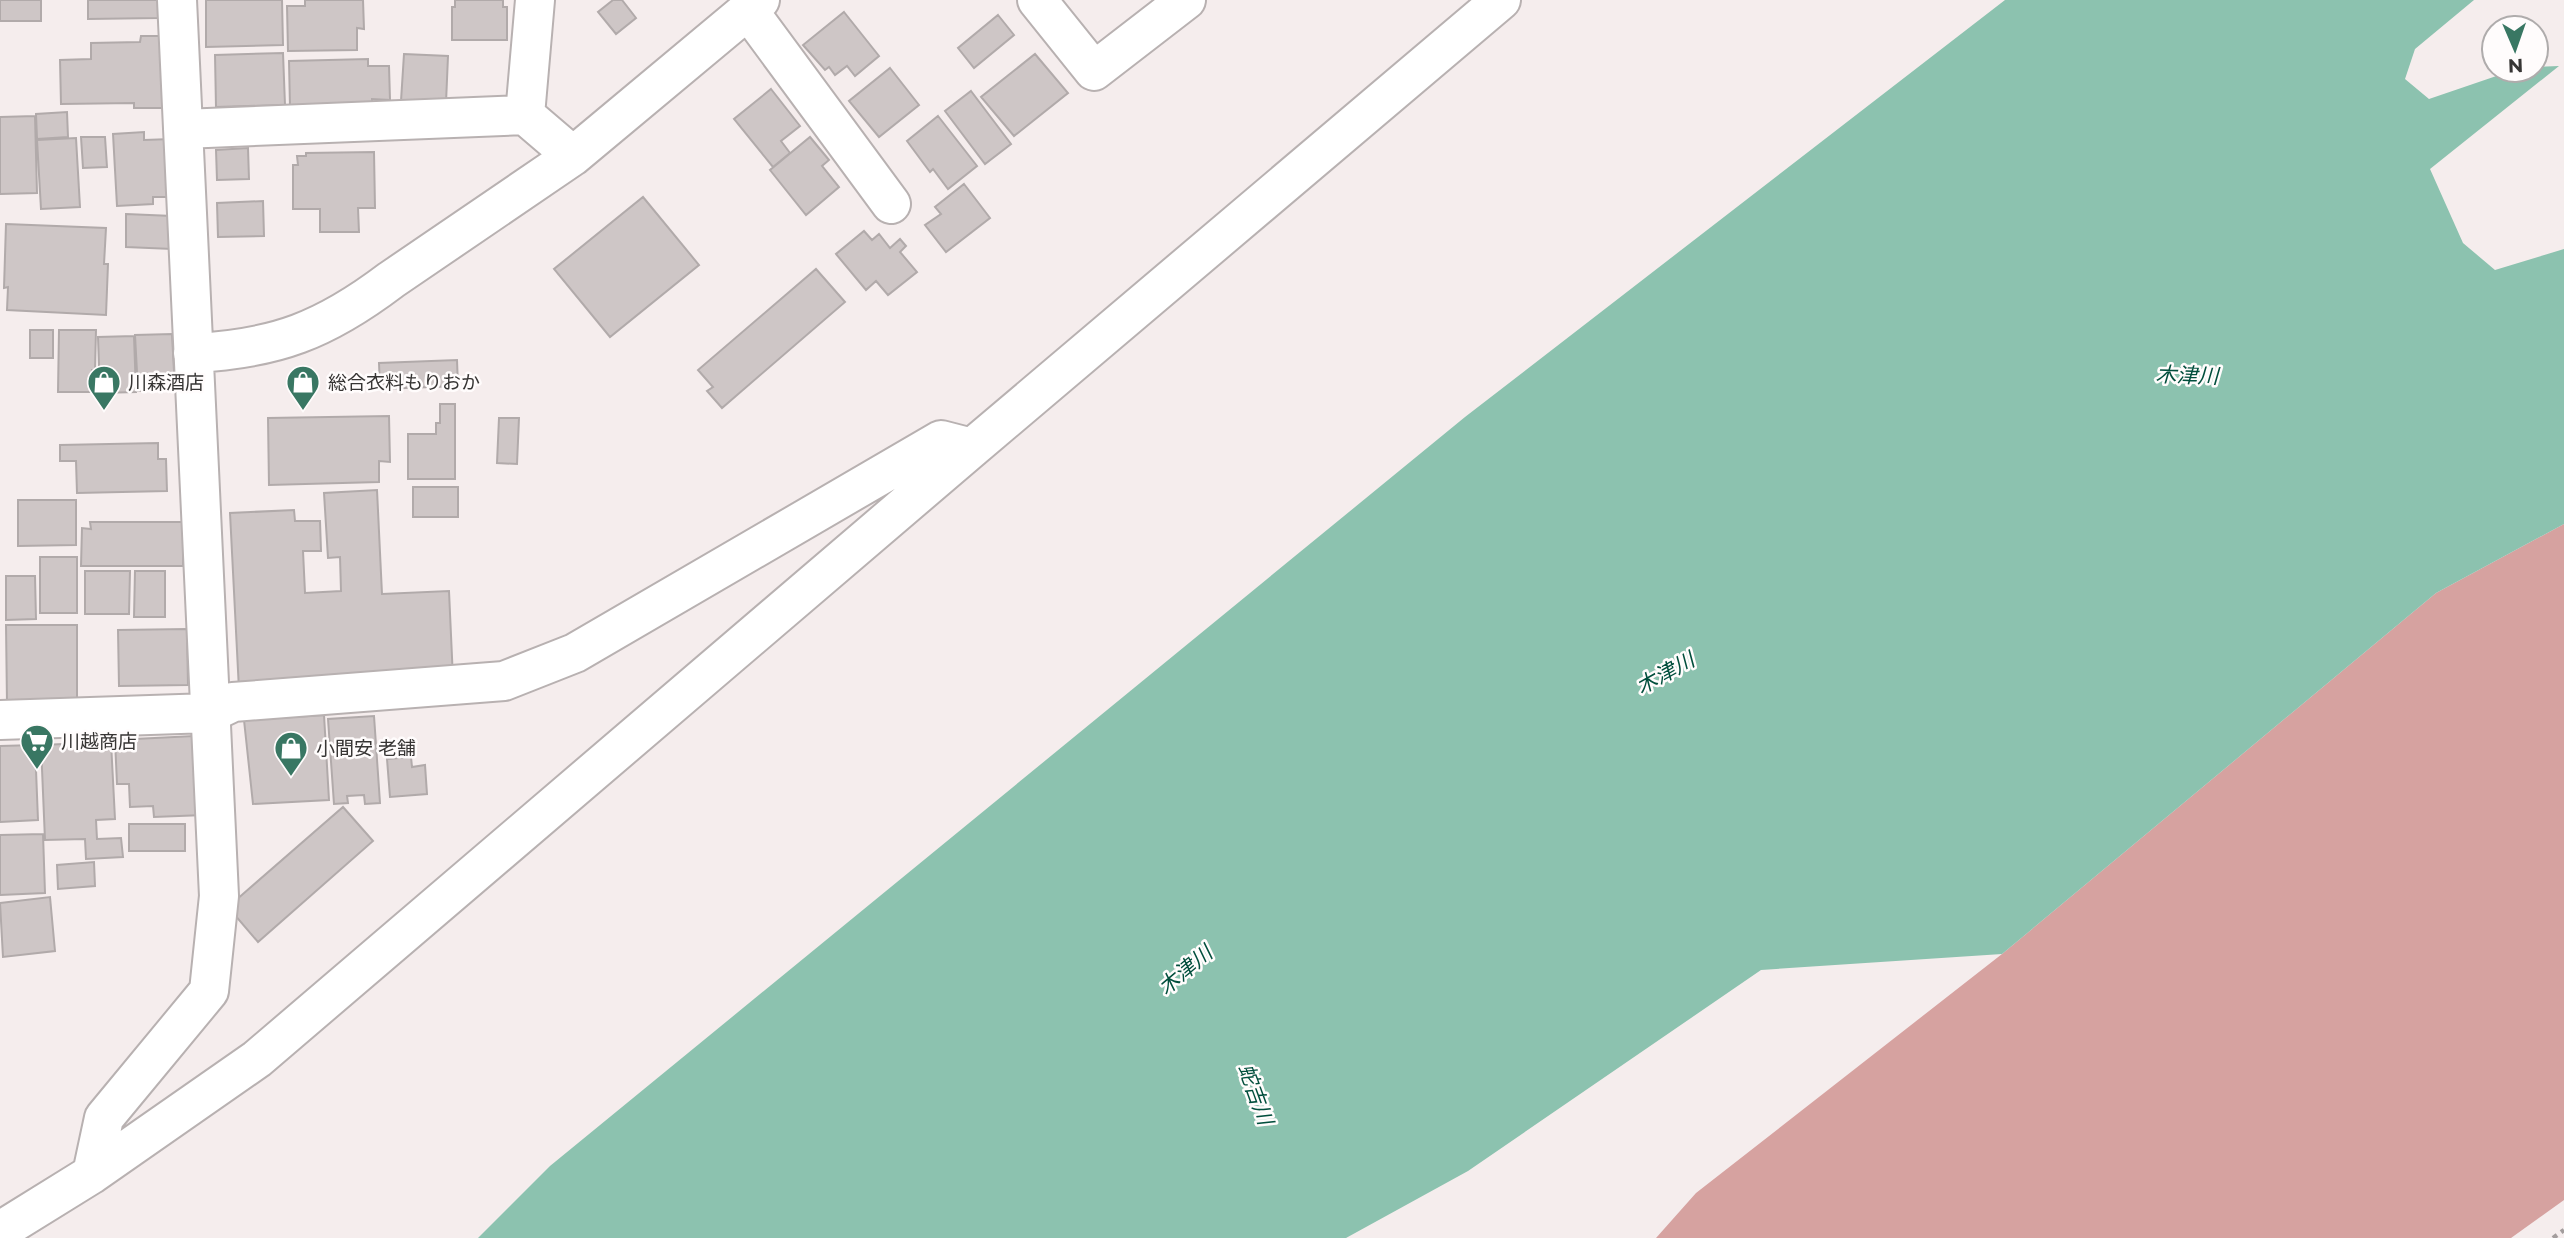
<svg xmlns="http://www.w3.org/2000/svg" width="2564" height="1238" font-family="Montserrat,'Noto Sans JP',sans-serif">
  <rect width="100%" height="100%" fill="#f5eded"/>
  <path fill="#d6a2a0" d="M2564 524V1200L2511 1238H1656L1696 1193 2002 954 2436 593Z"/>
  <path fill="#8cc2af" d="M2005 0H2474L2415 49 2405 79 2429 99 2514 70H2536V67L2559 66 2430 169 2463 243 2495 270 2564 249V524L2436 593 2002 954 1761 970 1468 1171 1346 1238H478L550 1166 1465 417Z"/>
  <path fill="#cec6c6" stroke="#b1aaaa" stroke-width="2" d="M0 0H41V21H0Z
    M88 0H158V18L88 19Z
    M206 0H282L283 45 206 47Z
    M305 0H363L364 29 357 28V50L288 51 287 6H305Z
    M455 0H503V7H507V40H452V7H455Z
    M613 0H622L636 18 616 34 598 12Z
    M844 12 879 56 855 76 847 66 835 75 829 67 825 70 803 45Z
    M998 15 1014 35 974 68 958 48Z
    M141 36H162L164 108H134V103L61 104 60 60 91 59V43L140 42Z
    M283 53 285 105 216 107 215 55Z
    M404 54 448 56 446 103 401 101Z
    M1035 54 1068 93 1014 136 981 97Z
    M368 59V66H389L390 100 372 99V105L290 107 289 61Z
    M890 68 919 105 879 137 849 101Z
    M771 89 800 126 781 141 790 153 773 167 734 119Z
    M971 91 1011 144 985 164 945 111Z
    M67 112 68 137 37 139 36 114Z
    M35 116 37 193 0 194V117Z
    M938 116 977 166 948 189 933 169 930 172 907 141Z
    M144 132V140L171 139 174 197H153V204L117 206 113 134Z
    M81 137H105L107 167 83 168Z
    M810 137 829 160 822 166 839 187 806 215 770 170Z
    M76 138 80 207 41 209 37 140Z
    M248 148 249 179 217 180 216 150Z
    M374 152 375 208H358L359 232H320V209H293V165H298L297 156H306V153Z
    M964 184 990 218 946 252 925 225 941 214 935 207Z
    M643 197 699 265 610 337 554 269Z
    M263 201 264 236 218 237 217 203Z
    M126 214 172 216V249L126 247Z
    M6 224 106 228 104 264H108L106 315 7 310 8 287 4 288Z
    M864 231 872 240 879 234 890 248 900 239 906 246 900 252 917 272 888 295 876 281 866 290 836 254Z
    M816 269 845 302 722 408 707 391 713 387 698 370Z
    M30 330H53V358H30Z
    M59 330H96L95 370H92L91 392H58Z
    M172 334 175 389 138 391 135 335Z
    M134 336 136 392 100 393 98 337Z
    M457 360 458 386 380 389 379 363Z
    M440 404H455V479H408V434H436V423H440Z
    M389 416 390 462 379 461V482L269 485 268 418Z
    M499 418H519L517 464 497 463Z
    M158 443V459H166L167 491 77 493 76 461H60V445Z
    M413 487H458V517H413Z
    M377 490 382 594 449 591 453 679 239 690 230 513 294 510 295 521H320L321 551H303L305 593 341 591 340 557 328 558 324 493Z
    M18 500H76V545L18 546Z
    M90 522H183V566H81L82 528 91 529Z
    M40 557H77V613H40Z
    M85 571H130L129 614H85Z
    M135 571H165V617H134Z
    M6 576H35L36 619 6 620Z
    M6 625H77V703H7Z
    M187 629 188 685 119 686 118 630Z
    M324 715 329 800 253 804 244 720Z
    M374 716 380 803 365 804 364 795 347 796 348 803 334 804 328 719Z
    M194 736 204 815 154 817 153 806 130 807 129 784H117L115 740Z
    M111 742 115 819 96 820 97 839 121 838 123 857 86 859 85 839 45 840 41 745Z
    M35 745 38 820 0 822V746Z
    M411 757 412 767 425 765 427 794 390 797 387 759Z
    M343 807 373 841 258 942 228 907Z
    M129 824H185V851H129Z
    M43 834 45 893 0 895V835Z
    M94 862 95 886 58 889 57 865Z
    M50 897 55 951 3 957 0 903Z"/>
  <g fill="none" stroke-linecap="round" stroke-linejoin="round">
    <defs>
      <path id="minor" d="M1037 0 1094 71 1186 0
        M748 10 891 204
        M525 115 535 0
        M183 129 525 115 573 156
        M193 353C276 349 325 330 391 280L573 156 760 0
        M0 720 210 713 233 702 504 681 575 653 941 440 972 448
        M92 1174 104 1118 209 991 219 896 177 0
        M0 1231 92 1174 257 1059 972 448 1501 0"/>
    </defs>
    <use href="#minor" stroke="#b8b1b1" stroke-width="42"/>
    <path stroke="#a39d9d" stroke-width="4.5" stroke-dasharray="5 5" stroke-linecap="butt" d="M2553 1238 2564 1230"/>
    <use href="#minor" stroke="#fff" stroke-width="38"/>
  </g>
  <defs>
    <symbol id="shop-pin" viewBox="-11 -11 22 30"><path d="M0 17L-7.5 6A9.5 9.5 0 1 1 7.5 6Z" fill="#397763" stroke="#fffcfc"/><path d="M-5-2.5h2.3a2.7 3.5 0 0 1 5.4 0H5L5.5 6h-11ZM-1.5-2.5h3a1.5 2.3 0 0 0-3 0Z" fill="#fff"/></symbol>
    <symbol id="supermarket-pin" viewBox="-11 -11 22 30"><path d="M0 17L-7.5 6A9.5 9.5 0 1 1 7.5 6Z" fill="#397763" stroke="#fffcfc"/><path d="M-6-5.5h2.5l.6 2H6L4.5 2H-2.5L-4.4-4H-6ZM-1.5 3.2a1.3 1.3 0 1 0 .1 0ZM3 3.2a1.3 1.3 0 1 0 .1 0Z" fill="#fff"/></symbol>
  </defs>
  <g fill-rule="evenodd">
    <use href="#shop-pin" x="85" y="363" width="38" height="52"/>
    <use href="#shop-pin" x="284" y="363" width="38" height="52"/>
    <use href="#supermarket-pin" x="18" y="722" width="38" height="52"/>
    <use href="#shop-pin" x="272" y="729" width="38" height="52"/>
  </g>
  <g text-anchor="middle" dominant-baseline="central" stroke-width="5" stroke-linejoin="round" paint-order="stroke">
    <g font-size="19" fill="#373534" stroke="#fffcfc" text-anchor="start">
      <text x="128" y="382">川森酒店</text>
      <text x="328" y="382">総合衣料もりおか</text>
      <text x="61" y="741">川越商店</text>
      <text x="316" y="748">小間安 老舗</text>
    </g>
    <g font-size="21" font-style="italic" fill="#014e3c" stroke="#fffcfc">
      <text transform="translate(2187 375) rotate(2)">木津川</text>
      <text transform="translate(1665 673) rotate(-29)">木津川</text>
      <text transform="translate(1185 970) rotate(-40)">木津川</text>
      <text transform="translate(1256 1094) rotate(70)">蛇吉川</text>
    </g>
  </g>
  <g transform="translate(2515 49) rotate(178)"><circle r="33" fill="#fffcfc" stroke="#afacac" stroke-width="2"/>
  <path d="M0-5L12 26L0 18L-12 26Z" fill="#397763"/>
  <text y="-10" font-size="19" font-weight="bold" text-anchor="middle" fill="#373534">N</text>
  </g>
</svg>
